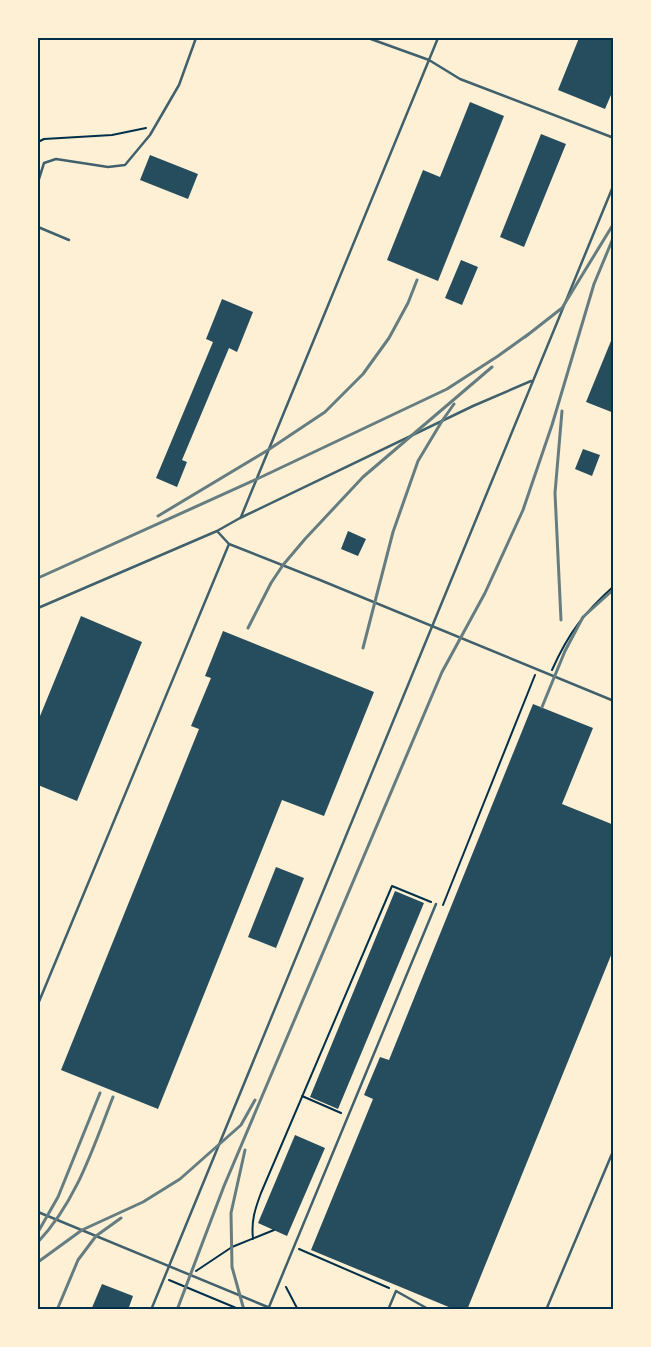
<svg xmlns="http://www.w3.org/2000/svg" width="651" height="1347" font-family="Ubuntu,sans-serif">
  <rect width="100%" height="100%" fill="#fdf0d5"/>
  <path fill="#264d5e" d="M579 38H614V88L605 109 558 90Z
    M470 102 504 116 438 281 387 260 423 170 440 177Z
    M541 134 566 144 524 247 500 237Z
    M150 155 198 174 188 199 140 180Z
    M461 260 478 267 462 305 445 298Z
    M222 299 253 312 237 352 229 348 182 460 187 462 177 487 156 478 213 342 206 339Z
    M613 336H614V413L586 402Z
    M583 449 600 455 592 476 575 469Z
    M348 531 366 539 358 556 341 549Z
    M81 616 142 642 77 801 38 785V721Z
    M223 631 374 692 324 816 282 800 158 1109 61 1070 199 729 191 726 211 678 205 676Z
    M533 704 593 728 562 804 614 825V948L467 1310H456L311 1250 373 1099 364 1095 380 1057 389 1060Z
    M276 867 304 878 276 948 248 937Z
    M395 891 424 903 338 1109 310 1097Z
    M295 1135 325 1148 287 1236 258 1223Z
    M102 1284 133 1296 128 1310H91Z"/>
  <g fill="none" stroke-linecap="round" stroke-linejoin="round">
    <path stroke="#003049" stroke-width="2" d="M38 142 44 139 112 135 146 128
      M552 670C569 632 584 613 614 586
      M443 905 535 675
      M302 1096 341 1113
      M253 1239C251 1221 255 1209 261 1193L392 886 431 902
      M299 1249 389 1288
      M196 1271 232 1247 274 1230
      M169 1280 241 1310
      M286 1287 298 1310"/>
    <path stroke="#3f606c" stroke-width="2.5" d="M368 38 429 60 460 79 614 138
      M38 182 44 163 56 159 108 167 125 165 150 135 179 85 196 38
      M38 227 69 240
      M241 517 438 38
      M217 531 229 544 320 580 614 701
      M38 608 217 531 240 518 473 406 531 381
      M38 1004 229 544
      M38 1212 275 1310
      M269 1307 436 904
      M151 1310 614 184
      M388 1310 396 1291 430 1310
      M546 1310 614 1149"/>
    <path stroke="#657d81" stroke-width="3" d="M525 337 562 308 614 223
      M158 516 268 450 325 412 363 374 389 338 408 303 417 280
      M38 578 257 479 447 389 498 356 530 333
      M561 620 555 493 562 411
      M248 628 271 583 283 565 305 539 363 477 492 367
      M363 648 393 532 418 461 442 421 454 404
      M542 707 565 651 583 617 614 589
      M38 1232 58 1197 100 1093
      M38 1242C76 1202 93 1148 113 1097
      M38 1262 82 1230 143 1202 180 1179 241 1125 255 1100
      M57 1310 78 1260 96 1236 121 1218
      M177 1310 224 1186 442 672 485 593 523 510 552 425 594 284 614 236
      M244 1310 232 1267 231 1213 245 1150"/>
  </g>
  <rect width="651" height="1347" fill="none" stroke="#fdf0d5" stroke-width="78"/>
  <rect x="39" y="39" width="573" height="1269" fill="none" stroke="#003049" stroke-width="2"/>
</svg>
